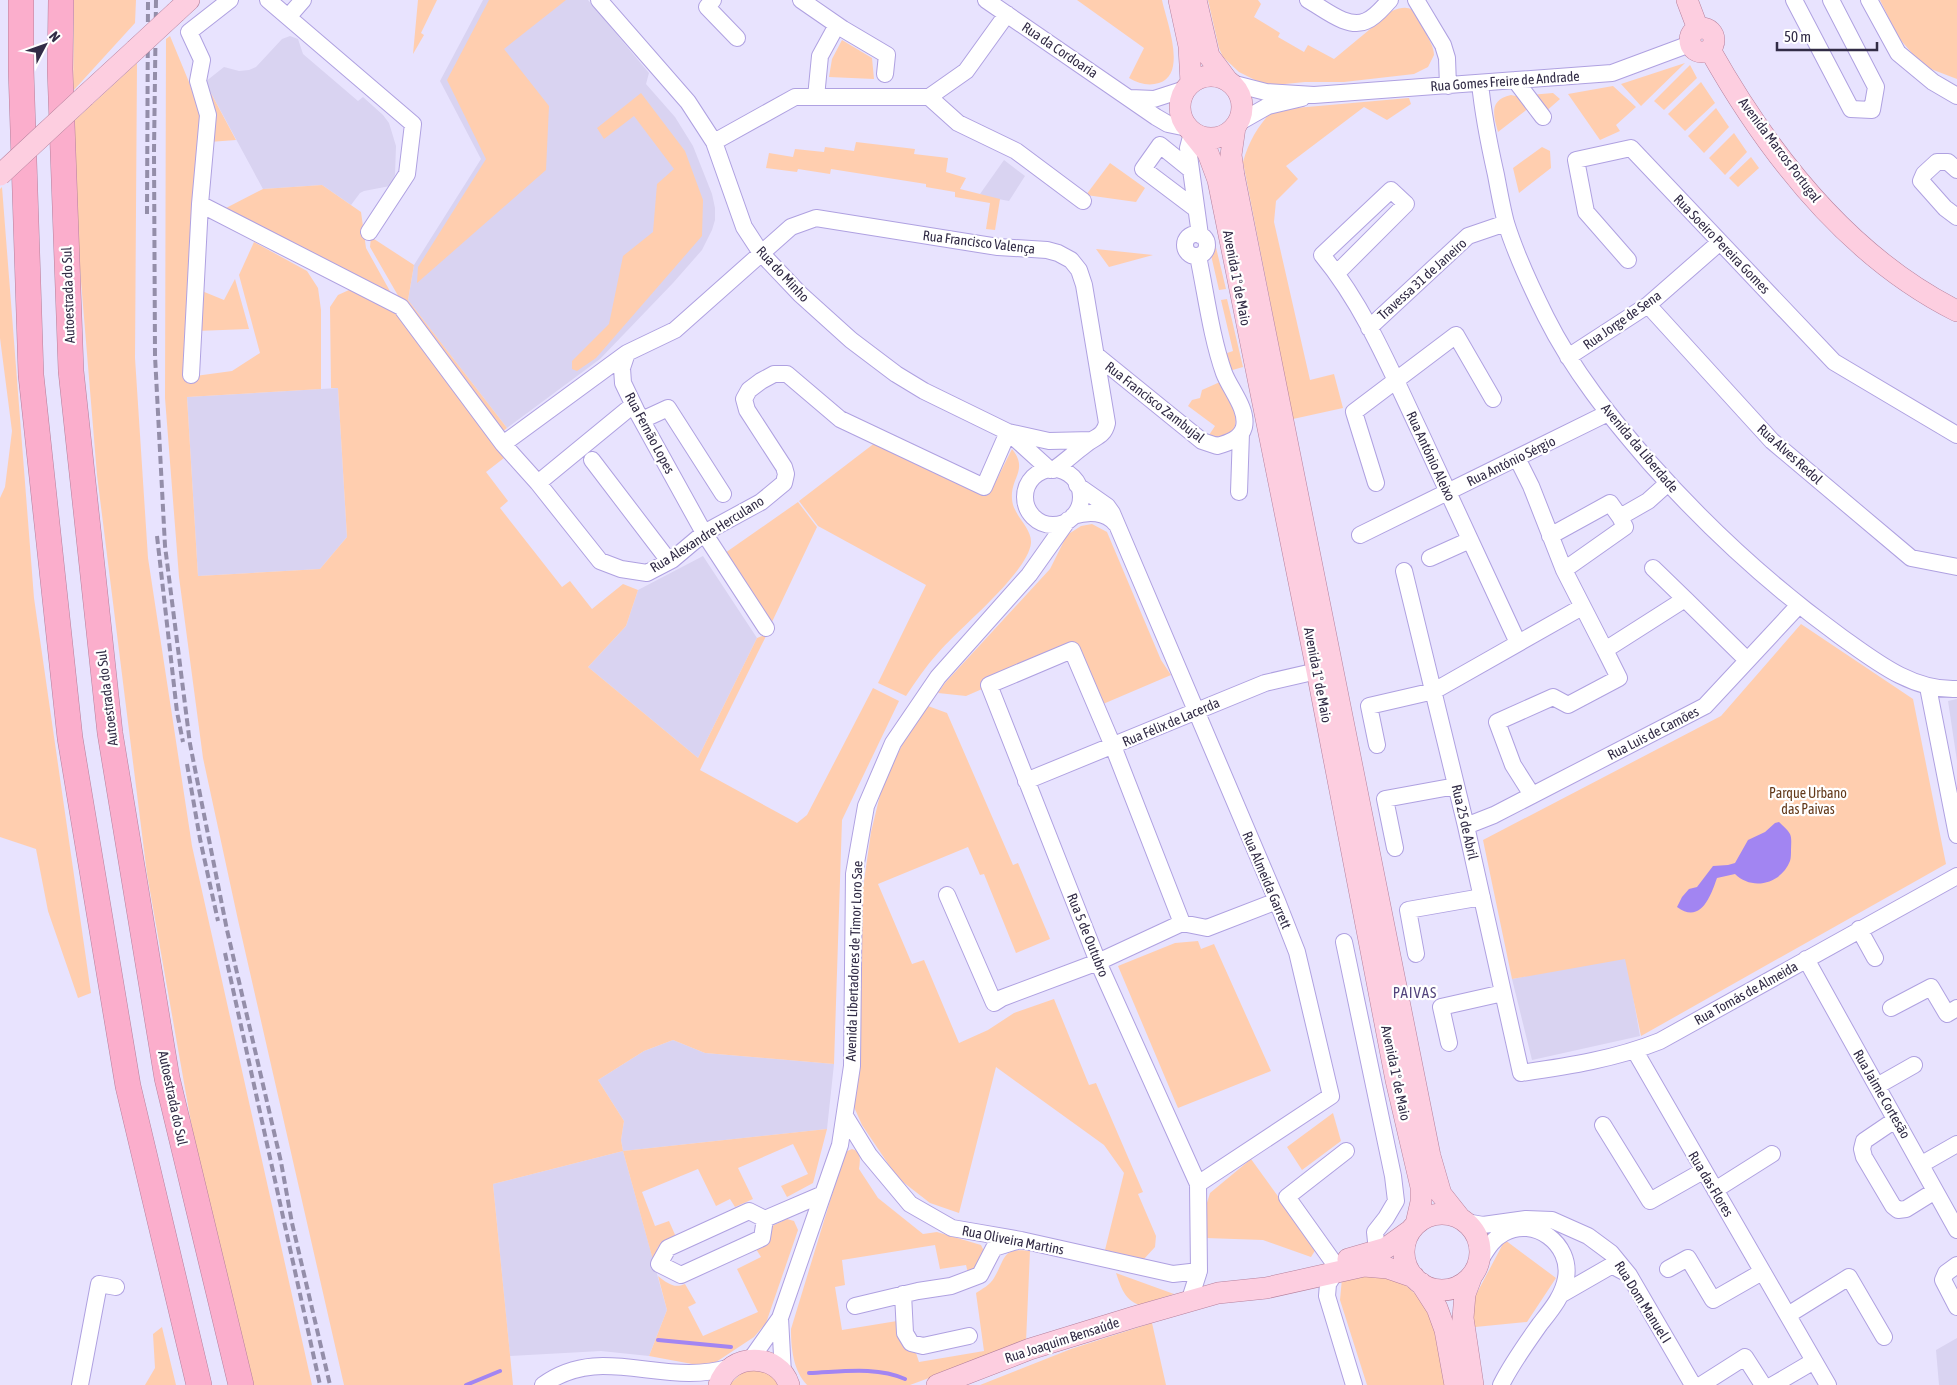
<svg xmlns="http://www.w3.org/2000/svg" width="1957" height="1385" font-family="'Asap Condensed',sans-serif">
  <rect width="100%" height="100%" fill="#e8e3fe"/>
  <path fill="#d9d3f1" d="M483 0H588L649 73 646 84 675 117 693 146 712 194 715 208V220L712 230 702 250 673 283 600 359 507 428 408 300 414 265 481 159 440 81Z
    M290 36 298 39 303 54 358 101 363 97 383 115 389 123 396 146 395 175 390 186 364 191 360 193 351 205 322 185 263 189 205 82 224 67 239 71 249 70 256 67 282 39Z
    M1004 160 1025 176 1009 201 987 197 980 194Z
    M338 388 347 537 320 569 198 576 187 397Z
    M703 556 757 638 698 758 588 667 626 626 638 590Z
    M1957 699V761L1948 701Z
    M1626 956 1640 1036 1532 1060 1512 979Z
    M673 1040 705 1053 834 1064 827 1129 623 1151 667 1310 649 1356 601 1351 510 1356 493 1184 623 1151 621 1140 624 1121 598 1080 644 1051Z
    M1957 1338V1385H1939L1936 1350Z"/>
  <path fill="#ffceaf" d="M74 0H136L135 23 73 91Z
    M418 0H437L421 33 424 35 413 54Z
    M489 0H566L504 49 549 106 546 170 417 283 418 267 486 159 447 80Z
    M1077 0H1162C1166 20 1188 74 1159 83 1149 86 1139 84 1129 78L1144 48Z
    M1208 0H1258L1261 4 1254 17 1280 33 1278 37 1304 52 1308 45 1334 59 1392 11C1414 1 1419 15 1426 33 1429 40 1434 47 1434 55L1428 67 1414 74 1344 82H1305L1275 85 1261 83 1239 72 1223 57 1219 48Z
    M1880 0H1957V79L1923 66 1898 37Z
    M170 36 203 116 188 377 232 371 260 353 239 275 254 242 307 271 318 288 321 310V389L187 397 198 576 320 569 347 537 338 388H331L330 307 338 295 349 290 355 289 398 311 504 458 486 472 508 501 500 508 562 587 570 581 592 609 623 584 638 590 626 626 588 667 698 758 757 638 767 634 700 770 797 823 807 815 873 688 899 701 842 820 834 1064 705 1053 673 1040 644 1051 598 1080 624 1121 621 1140 623 1151 827 1129 813 1183 787 1197 781 1186 808 1174 793 1144 738 1168 753 1199 735 1207 730 1199 716 1206 698 1169 642 1192 655 1226 669 1221 676 1237 658 1247 653 1260 623 1151 493 1184 513 1385H344L238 920 203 758 179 577 165 398 166 39Z
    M842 40 872 58 874 79 829 77 832 59Z
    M137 63 135 358 148 558 192 846 312 1385H251L197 1156 147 874 97 475 80 269 72 123Z
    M1685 63 1641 106 1621 84Z
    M1690 65 1697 78 1664 110 1654 101Z
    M205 82 236 140 209 142Z
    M1701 82 1715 103 1685 131 1668 114Z
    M1613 86 1636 107 1616 125 1620 131 1600 140 1568 94Z
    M641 93 685 151 703 200 702 236 596 358 577 371 572 369V361L609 324 623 256 653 232 657 184 674 169 634 116 604 139 597 128Z
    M1553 93 1560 99 1544 113 1530 95Z
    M1511 95 1520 97 1530 107 1498 132C1493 114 1489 100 1511 95Z
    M1409 98 1411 104 1387 120 1364 107 1286 166 1298 179 1276 201 1274 222 1310 380 1334 374 1343 408 1293 419 1243 162C1249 141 1258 126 1273 110Z
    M1716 108 1729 127 1704 153 1688 136Z
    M1734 133 1747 152 1725 175 1709 158Z
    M856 142 915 149 914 154 948 158 946 172 966 178 960 189 1000 199 995 230 986 229 990 203 955 197V192L926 187V184L831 169 830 174 798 169 797 172 766 168 769 153 793 157 795 149 824 152 825 147 854 151Z
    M1542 147 1550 151 1551 168 1519 193 1513 168Z
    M1751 157 1759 168 1738 187 1729 178Z
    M1110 163 1145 188 1136 202 1086 195Z
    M322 185 361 212 366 248 396 302 226 208 263 189Z
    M2 187 34 598 91 993 78 998 48 911 36 849 0 837V498L5 487 12 431 0 338V189Z
    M1213 235 1226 289 1219 290 1211 255 1212 244 1210 237Z
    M371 237 414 265 408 300 507 428 500 434 404 306 370 247Z
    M1096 249 1153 255 1109 267Z
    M235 279 249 329 196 331 197 289 224 300Z
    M1227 299 1243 367 1229 371 1224 354 1233 351 1221 300Z
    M1220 382C1226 396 1244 419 1231 433 1224 439 1216 437 1209 435L1215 426 1188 406 1192 400 1200 398 1202 390Z
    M880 439 991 491 1012 449C1029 470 1010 478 1012 499 1013 516 1032 527 1031 543 1028 573 958 629 938 653 926 666 916 681 906 696L878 683 926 585 818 526 799 501Z
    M798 502 817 527 771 624 725 553Z
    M1092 524 1107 532 1161 660 1171 675 1096 707 1072 650 966 696 938 693 945 683 1050 569 1067 535 1081 526Z
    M1801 624 1913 699 1946 864 1641 1036 1625 959 1512 979 1483 840 1721 716Z
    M928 706 947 713 1013 865 1018 863 1050 939 1016 953 984 874 980 875 968 847 878 884 912 964 924 960 959 1043 988 1030 1014 1013 1054 999 1089 1085 1096 1083 1143 1192 1138 1194 1156 1236 1155 1247 1144 1259 1105 1250 1124 1173 1104 1145 996 1067 959 1213 930 1203 903 1182 893 1171 862 1125 854 1107 860 1064 861 902 871 832 881 791 889 771 903 743Z
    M1198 941 1201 949 1214 944 1271 1071 1178 1108 1118 966 1175 943Z
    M1333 1113 1341 1141 1302 1170 1287 1147Z
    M852 1149C862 1152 860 1161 859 1169L878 1198 923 1234 937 1232 981 1245 984 1251 976 1268 968 1273 966 1265 940 1269 935 1245 842 1260 845 1285 835 1287 842 1330 897 1321C900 1337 898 1348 916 1353L919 1362 984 1351 976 1293C982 1289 990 1285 994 1278 1006 1258 1002 1247 1030 1251L1026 1342 910 1385H807C793 1370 791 1348 791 1329L845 1152Z
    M1251 1159 1316 1249 1311 1257 1263 1240 1206 1238 1205 1209 1210 1193Z
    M787 1219 794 1221 798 1230 766 1323 754 1337 713 1364 703 1366 649 1356 667 1310 658 1276C667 1283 674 1289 685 1284L696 1303 688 1307 703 1336 758 1312 737 1269 761 1257 756 1249 770 1227Z
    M1505 1240 1556 1278 1527 1322 1475 1327 1470 1306Z
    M1374 1271 1402 1282 1420 1298 1436 1325 1447 1385H1367L1340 1300 1342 1278Z
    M1116 1273 1174 1294 1139 1305C1124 1299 1121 1287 1116 1273Z
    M1152 1323 1166 1385H980L1071 1349Z
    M162 1327 176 1385H145L155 1368 153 1334Z
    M764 1369 782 1385H729L745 1370Z"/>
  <path fill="#a285f2" d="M1779 822C1783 826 1788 830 1790 834 1792 838 1791 845 1791 850 1791 853 1791 858 1790 861 1781 884 1752 891 1735 874L1717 878C1711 895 1701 925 1677 907L1682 897 1689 889 1697 887 1713 866 1728 865 1735 863 1748 840 1765 832 1775 823Z"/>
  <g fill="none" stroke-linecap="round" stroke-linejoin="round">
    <path stroke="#a285f2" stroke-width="4" d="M658 1340 731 1347
      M809 1373C840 1372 876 1366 905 1379
      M466 1385 500 1371"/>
    <defs>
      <path id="minor" d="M268 0 413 124 407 174 369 232
        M599 0 688 102 714 142 744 227 761 253 800 294 851 340 896 374 924 391 1008 432 1050 470
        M713 0 707 7 737 38
        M801 0 843 29 887 55 885 74
        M986 0 1156 117 1168 124 1187 128
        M1308 0C1323 8 1348 30 1366 21 1376 17 1383 7 1390 0
        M1416 0 1443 45 1447 58 1448 86
        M1794 0 1851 109 1872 110 1876 87 1831 0
        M1869 0 1898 53 1933 82 1957 96
        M289 16 303 0
        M1515 80 1543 117
        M1231 83 1266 92 1314 95 1612 73 1690 44
        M1480 83C1483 114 1489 144 1496 175 1499 191 1502 208 1506 223 1516 255 1531 287 1546 317 1573 371 1611 418 1650 463 1707 527 1771 586 1840 636 1875 661 1912 691 1957 689
        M816 97 820 56 837 25
        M929 97 958 123 1016 151 1083 201
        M1130 98 1154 99 1185 89
        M1238 123 1268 106 1302 98
        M1192 133 1188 148 1200 235
        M714 142 795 97H929L966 71 1007 14
        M1191 170 1160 145 1143 169 1196 209
        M1957 170 1948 162H1937L1924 174 1921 181 1945 208 1957 217
        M200 204 401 307 503 444 538 483 600 561 621 569 647 573 672 560 704 533 761 502 784 483 786 474 784 467 747 410 744 399 749 390 761 381 774 374H787L840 419 984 487 1008 432 1049 441 1092 440
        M1185 245a11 11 0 1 1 22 0a11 11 0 1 1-22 0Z
        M1628 260 1586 212 1576 160 1631 148 1834 362 1957 435
        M1337 273 1406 204 1391 190 1322 255C1365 307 1392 373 1421 434 1453 504 1486 573 1518 643
        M1648 305 1772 441 1911 558 1957 567
        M1369 328 1468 236 1506 223
        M1096 355 1202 441 1217 446C1228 443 1241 439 1244 427 1248 409 1230 389 1224 373 1211 336 1206 294 1198 256
        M1568 357 1648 305 1720 242
        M191 375 200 204 208 115 198 81 202 60 189 32 230 0
        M642 420 668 408 723 494
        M503 444 627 353
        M1517 458 1531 486 1564 570 1605 650 1685 599 1747 660
        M592 460 669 561
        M1025 497a28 28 0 1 1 56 0a28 28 0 1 1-56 0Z
        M538 483 633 405
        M1376 483 1354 412 1456 335 1493 399
        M1077 485 1107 506 1112 513 1277 901 1297 952 1331 1096 1198 1184
        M1239 492 1241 433
        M1073 516C1088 511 1106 511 1116 524
        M1620 517 1648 501 1668 483
        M1360 535 1608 413
        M1550 536 1610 503 1620 517 1625 527 1564 570
        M1430 558 1470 540
        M1653 568 1685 599
        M1404 571 1466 826 1521 1073C1569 1066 1615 1059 1660 1041L1957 876
        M766 628 704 533 636 410 623 383 622 368 627 353 675 330 791 227 816 218 998 247 1047 250 1058 253 1071 260 1079 270 1084 285 1107 423C1104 437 1094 437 1085 445 1074 453 1065 462 1053 470
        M1928 687 1957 835
        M1377 745 1369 706 1434 691 1582 607
        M1026 781 1265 683 1317 671
        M1532 795 1513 765 1497 722 1553 697 1568 705 1619 678 1605 650
        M1466 826 1494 815 1705 706 1799 605
        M1395 848 1385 799 1456 786
        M947 895 994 1003 1002 998 1098 962 1182 923 1207 928 1277 901
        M1182 923 1113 746 1072 650 989 685 1098 962 1198 1184 1199 1271 1189 1302
        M1859 929 1875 958
        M1344 942 1393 1176 1396 1201 1386 1218 1375 1232 1377 1251
        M1416 954 1408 910 1482 897
        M1806 959 1957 1230
        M1891 1008 1931 987 1947 1014 1957 1008
        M1449 1043 1441 1007 1503 993
        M1635 1051 1828 1385
        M1877 1086 1914 1065
        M845 1116 869 1155 910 1204 952 1228 1021 1240 1173 1274 1199 1271
        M1895 1120 1864 1141 1862 1149 1864 1157 1893 1206 1898 1210 1906 1209 1935 1191
        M1603 1125 1650 1201 1703 1171
        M1922 1164 1957 1144
        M1715 1190 1772 1154
        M765 1219 762 1238 681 1275 659 1264 668 1248 749 1211 765 1219 823 1194
        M1466 1222 1483 1225 1526 1219 1552 1220 1588 1236 1611 1253 1629 1275 1693 1385
        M1479 1262C1486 1251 1492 1239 1504 1233 1534 1216 1572 1244 1566 1278 1563 1296 1551 1310 1540 1324 1526 1344 1512 1363 1501 1385
        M1334 1263 1287 1197 1346 1151
        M1957 1265 1946 1273 1943 1280 1957 1307
        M1668 1269 1688 1258 1713 1300 1762 1272
        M1335 1273 1328 1284 1327 1296 1354 1385
        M903 1294 905 1333 911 1343 923 1346 969 1336
        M1562 1294 1609 1267H1615L1628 1274
        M855 1306 918 1291 951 1286 980 1275 994 1248 1017 1241
        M1788 1315 1849 1277 1884 1337
        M780 1318 783 1374
        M751 1359 780 1318 840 1145 852 1066 854 874 866 806 893 743 938 677 1029 575 1068 520
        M80 1385 99 1284 116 1287
        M543 1385C590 1351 637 1373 689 1373 704 1373 718 1371 731 1367
        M1701 1385 1745 1357 1763 1385
        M1773 1385 1814 1361"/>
      <path id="major" d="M1179 0 1189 46 1191 83
        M1196 0 1209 56 1227 80
        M1687 0 1698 29
        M176 12 189 0
        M1690 40a12 12 0 1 1 24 0a12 12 0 1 1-24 0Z
        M1710 50C1768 153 1849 257 1957 311
        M1180 107a31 31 0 1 1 62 0a31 31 0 1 1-62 0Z
        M85 96 135 50
        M1235 127 1231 155 1234 176 1430 1156 1441 1194 1460 1218
        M1192 133 1208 153 1218 180 1317 671 1396 1080 1421 1187V1202L1416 1224
        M1404 1252a38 38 0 1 1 76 0a38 38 0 1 1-76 0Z
        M1348 1259 1386 1248 1411 1230
        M1471 1278 1465 1294 1463 1318 1473 1385
        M1421 1283 1437 1308 1445 1330 1455 1385
        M719 1385C729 1352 779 1352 789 1385
        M937 1385 1030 1349 1134 1317 1218 1293 1266 1288 1364 1266 1388 1268 1414 1277"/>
      <path id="highway" d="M21 0V69L31 375 70 738 128 1086 199 1385
        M61 0 60 69 71 371 110 733 167 1078 241 1385"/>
    </defs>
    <use href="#minor" stroke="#afa1e1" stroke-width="18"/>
    <use href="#major" stroke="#b5809d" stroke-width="22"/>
    <use href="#highway" stroke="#b5809d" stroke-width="26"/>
    <use href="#minor" stroke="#fff" stroke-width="16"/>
    <use href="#major" stroke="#fdcee0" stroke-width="21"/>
    <use href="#highway" stroke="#fbaecc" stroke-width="25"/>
    <path stroke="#948ea9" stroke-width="4" stroke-dasharray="8 4" stroke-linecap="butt" d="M156 0 154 151 155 356 165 546 190 744 227 930 281 1162 292 1223 330 1385
      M147 214 148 0
      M157 536 177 712 183 742
      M187 764 200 839 218 921
      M225 953 320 1385"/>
    <defs>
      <path id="major-bridge" d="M135 50 176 12
        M0 175 85 96"/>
    </defs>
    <use href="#major-bridge" stroke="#b5809d" stroke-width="22" stroke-linecap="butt"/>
    <use href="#major-bridge" stroke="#fdcee0" stroke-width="21"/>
  </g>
  <g text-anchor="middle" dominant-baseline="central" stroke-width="4.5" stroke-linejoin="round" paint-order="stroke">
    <g font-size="14" fill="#322c46" stroke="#fff">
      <text transform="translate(1060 50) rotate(34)">Rua da Cordoaria</text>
      <text transform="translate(1505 81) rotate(-4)">Rua Gomes Freire de Andrade</text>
      <text transform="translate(1780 150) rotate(53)">Avenida Marcos Portugal</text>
      <text transform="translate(979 242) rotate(7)">Rua Francisco Valença</text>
      <text transform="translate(1722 244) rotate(46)">Rua Soeiro Pereira Gomes</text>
      <text transform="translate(783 274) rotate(47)">Rua do Minho</text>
      <text transform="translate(1237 278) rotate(79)">Avenida 1º de Maio</text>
      <text transform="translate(1422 279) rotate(-42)">Travessa 31 de Janeiro</text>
      <text transform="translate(68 295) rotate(-92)">Autoestrada do Sul</text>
      <text transform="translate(1622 320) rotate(-35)">Rua Jorge de Sena</text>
      <text transform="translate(1155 402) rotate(38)">Rua Francisco Zambujal</text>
      <text transform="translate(650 433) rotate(62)">Rua Fernão Lopes</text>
      <text transform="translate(1640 448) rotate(50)">Avenida da Liberdade</text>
      <text transform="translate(1790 454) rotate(42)">Rua Alves Redol</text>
      <text transform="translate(1431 456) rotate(65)">Rua António Aleixo</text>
      <text transform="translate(1511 461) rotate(-26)">Rua António Sérgio</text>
      <text transform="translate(707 534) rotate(-32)">Rua Alexandre Herculano</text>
      <text transform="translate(1318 675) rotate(79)">Avenida 1º de Maio</text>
      <text transform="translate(107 698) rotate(-97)">Autoestrada do Sul</text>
      <text transform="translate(1171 722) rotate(-23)">Rua Félix de Lacerda</text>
      <text transform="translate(1653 733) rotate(-27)">Rua Luis de Camões</text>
      <text transform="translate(1465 822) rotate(77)">Rua 25 de Abril</text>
      <text transform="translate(1267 880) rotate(67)">Rua Almeida Garrett</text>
      <text transform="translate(1088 935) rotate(68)">Rua 5 de Outubro</text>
      <text transform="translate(854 961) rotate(-88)">Avenida Libertadores de Timor Loro Sae</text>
      <text transform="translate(1746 993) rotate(-29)">Rua Tomás de Almeida</text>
      <text transform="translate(1396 1073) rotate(78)">Avenida 1º de Maio</text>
      <text transform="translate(1882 1094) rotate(60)">Rua Jaime Cortesão</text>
      <text transform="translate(173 1098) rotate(78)">Autoestrada do Sul</text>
      <text transform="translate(1711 1184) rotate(59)">Rua das Flores</text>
      <text transform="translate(1013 1240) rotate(11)">Rua Oliveira Martins</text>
      <text transform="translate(1643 1302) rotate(58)">Rua Dom Manuel I</text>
      <text transform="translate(1062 1340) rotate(-18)">Rua Joaquim Bensaúde</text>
    </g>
    <g font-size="14" fill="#63391a" stroke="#fff">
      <text x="1808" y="793">Parque Urbano<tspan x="1808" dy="16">das Paivas</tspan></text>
    </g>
    <g font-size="15" letter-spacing="1" fill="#53447c" stroke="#fff">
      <text x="1415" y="992">PAIVAS</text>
    </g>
  </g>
  <g transform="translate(45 45) rotate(49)" stroke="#ffffff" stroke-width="4" paint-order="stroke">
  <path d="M0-4L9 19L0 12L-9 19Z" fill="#322c46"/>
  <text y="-8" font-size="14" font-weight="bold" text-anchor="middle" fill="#322c46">N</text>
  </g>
  <path d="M1777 42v8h100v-8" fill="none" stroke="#322c46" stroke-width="2.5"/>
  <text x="1784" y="42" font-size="15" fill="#322c46" stroke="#ffffff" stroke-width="4" paint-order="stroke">50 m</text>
</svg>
